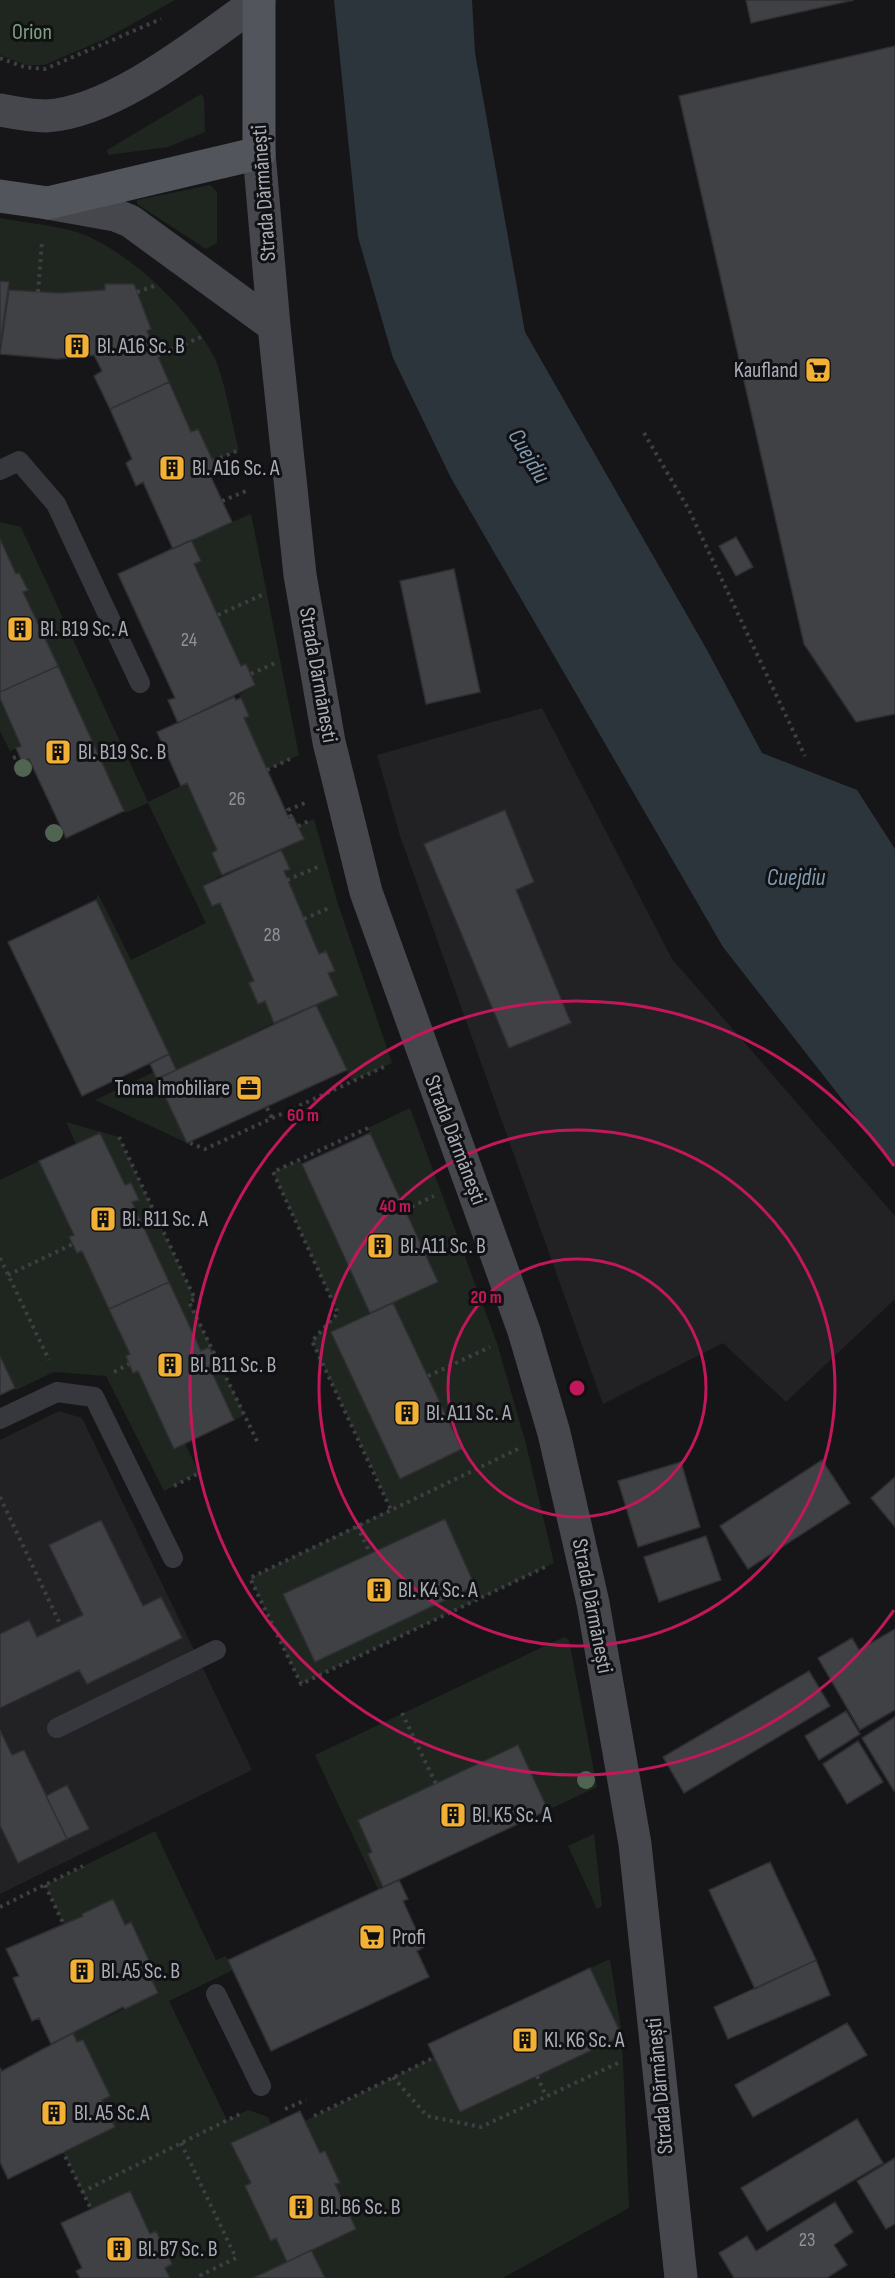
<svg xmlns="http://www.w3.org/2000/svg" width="895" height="2278" font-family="'Sofia Sans Condensed',sans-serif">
  <rect width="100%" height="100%" fill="#161618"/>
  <path fill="#222225" d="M542 708 672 959 895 1216V1299L786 1402 723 1343 603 1404 400 836 377 755Z
    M59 1411 82 1418 252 1770 0 1894V1440Z"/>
  <path fill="#1e261f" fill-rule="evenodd" d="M0 0H175L105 39 44 65H26L0 55Z
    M201 94 204 98 205 132 168 147 108 155 107 150Z
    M210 185 217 192V243L206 249 137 204V200Z
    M0 218C25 223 52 225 77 232 127 249 191 310 214 357 225 380 232 424 239 450L213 461 198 429 191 432 147 331 151 329 134 284H105V290L59 293 9 290V282L0 281Z
    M251 514 299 755 267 770 244 718 249 715 239 695 255 685 246 664 241 666 194 564 201 560 191 540Z
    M0 522 21 527 148 802 187 783 217 850 212 853 222 875 203 886 212 906 220 903 254 981 249 983 258 1004 265 1001 274 1023 176 1070 96 900 98 894 131 960 206 923 148 803 125 813 23 592 27 590 19 573 16 574 0 539Z
    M0 698 21 746 10 751 0 731Z
    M314 819 338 904 392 1063 352 1081 316 1005 338 995 328 973 335 970 327 951 319 954 284 871 289 868 281 850 304 839 298 826Z
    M154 1072 187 1143 95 1100Z
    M410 1108 497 1343 526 1444 554 1563 301 1684 250 1578 391 1509 312 1341 338 1313 273 1172 300 1160 370 1313 331 1332 400 1478 462 1449 393 1303 438 1282 368 1128ZM445 1519 475 1586 315 1662 283 1594Z
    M66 1122 119 1137 195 1299 189 1302 245 1415 234 1420 209 1366 216 1362 209 1347 201 1351 132 1203 138 1199 131 1183 125 1185 100 1133 76 1144Z
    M39 1161 74 1235 70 1237 76 1252 82 1251 130 1354 126 1357 133 1372 138 1371 174 1448 185 1443 199 1473 164 1491 106 1376 54 1372 16 1390 0 1356V1180Z
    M564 1637 569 1640 597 1787 548 1810 517 1745 358 1820 372 1852 368 1854 383 1887 378 1889 315 1755Z
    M155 1831 216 1960 226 1956 233 1970 169 2001 227 2120 248 2110 268 2117 271 2124 232 2143 251 2183 245 2187 271 2240 276 2238 287 2262 253 2278H170L165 2268 172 2264 156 2231 150 2234 130 2191 91 2209 62 2150 115 2127 102 2100 109 2095 83 2040 77 2042 73 2033 157 1993 145 1966 150 1963 131 1923 125 1925 113 1900 64 1925 45 1885Z
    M594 1834 602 1906 597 1909 568 1846Z
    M610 1959 622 2036 629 2208 503 2278H325L311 2250 356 2228 335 2184 339 2183 320 2153 305 2121 434 2057 460 2112 621 2036 590 1968Z"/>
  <path fill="#2c353c" d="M334 0H472L475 53 525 332 707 650 762 753 857 790 895 849V1167L723 947 451 478 393 358 358 237Z"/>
  <path fill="#404145" stroke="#303034" stroke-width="1.5" d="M746 0H854L751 23Z
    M895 46V714L856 722 804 644 679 96Z
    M0 281 9 282 0 345Z
    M105 284H134L151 329 147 331 169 382 110 409 94 376 102 371 94 355 58 359 0 354 9 290 59 293 105 290Z
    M169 382 191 432 198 429 213 461 218 474 211 477 232 522 173 549 143 482 136 486 126 463 132 459 110 409Z
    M736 537 753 567 736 576 719 546Z
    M0 539 16 574 19 573 28 590 23 592 58 666 0 692Z
    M191 540 201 561 194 564 241 666 246 664 255 685 178 723 168 700 175 698 118 574Z
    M454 569 480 692 426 704 400 581Z
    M58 666 124 811 66 838 29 759 22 762 16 748 21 746 0 698V692Z
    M234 697 236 700 241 698 249 716 244 718 286 812 289 818 293 816 304 839 222 875 212 853 217 850 187 783 181 786 157 732Z
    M505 810 534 882 516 890 571 1023 509 1048 424 844Z
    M281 850 290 869 284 871 319 954 326 951 335 971 328 973 338 995 274 1023 265 1001 258 1004 249 983 254 981 220 903 212 906 203 886Z
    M96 900 169 1054 82 1096 8 942Z
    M316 1005 347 1070 187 1143 157 1079Z
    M169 1054 176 1070 157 1079 150 1064Z
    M100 1133 125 1185 131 1183 139 1200 132 1202 169 1282 109 1309 82 1251 77 1253 69 1237 74 1235 39 1161Z
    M370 1133 438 1282 370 1313 302 1164Z
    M169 1282 201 1351 209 1347 216 1362 209 1366 234 1420 174 1449 138 1371 133 1373 129 1364 126 1356 130 1354 109 1309Z
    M393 1303 462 1449 400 1479 331 1332Z
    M0 1356 15 1388 0 1395Z
    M822 1460 850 1503 748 1569 720 1526Z
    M681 1462 700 1527 638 1547 618 1481Z
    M895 1477V1527L871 1498Z
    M445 1519 475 1586 315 1662 283 1594Z
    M101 1520 143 1606 161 1597 182 1638 87 1684 79 1670 0 1708V1634L29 1620 37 1637 83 1615 49 1545Z
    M706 1536 721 1580 659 1602 644 1557Z
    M895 1629V1710L860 1730 818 1658 852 1638 859 1650Z
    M809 1671 830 1706 684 1793 663 1757Z
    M846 1711 860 1734 819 1760 805 1736Z
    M895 1717V1790L894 1791 862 1738Z
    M0 1730 12 1755 24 1750 67 1839 18 1863 0 1825Z
    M858 1741 883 1782 847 1804 823 1764Z
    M518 1745 548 1810 383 1887 368 1854 372 1852 358 1820Z
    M67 1785 89 1829 67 1839 46 1796Z
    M770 1862 816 1960 755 1989 709 1890Z
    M399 1880 408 1899 403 1901 424 1947 417 1951 429 1977 271 2051 228 1960Z
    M113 1899 125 1925 131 1922 150 1963 145 1966 158 1993 125 2009 123 2007 51 2044 39 2018 32 2021 13 1978 19 1976 6 1949 83 1916 82 1914Z
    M816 1960 830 1995 728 2039 714 2007Z
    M590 1968 622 2036 460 2112 428 2044Z
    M847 2023 867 2055 753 2117 735 2085Z
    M73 2033 77 2042 83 2040 110 2096 102 2100 115 2127 8 2179 0 2162V2068L2 2071Z
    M300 2111 320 2153 325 2151 340 2183 335 2184 356 2229 287 2262 276 2238 271 2241 245 2186 251 2183 231 2143Z
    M857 2119 883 2163 767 2231 741 2188Z
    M895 2158V2224L886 2229 857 2181Z
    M130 2191 150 2234 156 2231 172 2264 165 2268 170 2278H80L76 2271 82 2268 61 2223Z
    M835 2202 853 2232 834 2245 847 2265 827 2278H734L719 2253 747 2236 756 2251Z
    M311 2250 325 2278H253L287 2262Z"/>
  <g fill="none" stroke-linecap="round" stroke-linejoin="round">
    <path stroke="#3d3f44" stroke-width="4" stroke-dasharray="3 4.5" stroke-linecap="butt" d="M0 58 24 67 45 69 161 19
      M38 292 42 241
      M137 292 154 286
      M157 356 201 337
      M644 433 689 510 805 756
      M213 461 239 450
      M222 501 246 491
      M218 615 264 594
      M251 674 277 662
      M13 758 19 756
      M267 770 294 757
      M291 817 288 810 305 803
      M298 826 309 821
      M287 880 320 866
      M304 919 331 907
      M267 1108 272 1118
      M368 1128 273 1172 338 1313 312 1341 391 1510
      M119 1137 195 1299 189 1302 259 1445
      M190 1143 205 1149 388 1065
      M405 1210 434 1196
      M0 1258 49 1360
      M8 1275 73 1244
      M114 1372 129 1364
      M428 1376 490 1347
      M518 1449 250 1578 301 1684 545 1567
      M174 1486 199 1473
      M0 1497 61 1626
      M357 1526 370 1553
      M402 1713 436 1784
      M45 1885 64 1925
      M0 1907 83 1866
      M537 2076 546 2096
      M393 2077 427 2116 481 2127 620 2062
      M285 2109 306 2100
      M314 2116 431 2059
      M181 2143 236 2258 201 2275 202 2278
      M62 2150 91 2209
      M82 2192 242 2113"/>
    <path stroke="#37383d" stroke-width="20" d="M0 470 19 461 56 504 140 683
      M0 1419 57 1392 94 1397 173 1558
      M57 1728 216 1650
      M216 1994 261 2086"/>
    <path stroke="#45474d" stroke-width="33" d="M0 110C15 113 30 116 46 116 114 113 204 39 259 0
      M259 153 274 326 300 575 329 742 366 892 524 1331 554 1433 593 1603 635 1844 681 2278
      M48 203 115 215 130 221 274 326"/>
    <path stroke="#53555c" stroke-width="33" d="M0 196 48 203 259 153V0"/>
  </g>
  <g fill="#506452">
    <circle cx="23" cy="768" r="9"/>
    <circle cx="54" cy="833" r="9"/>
    <circle cx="586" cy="1780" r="9"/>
  </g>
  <g fill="none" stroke="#c2185b" stroke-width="3">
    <circle cx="577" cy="1388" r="129"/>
    <circle cx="577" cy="1388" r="258"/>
    <path d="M894 1610A387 387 0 1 1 894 1166"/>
  </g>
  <defs>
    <symbol id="building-square" viewBox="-11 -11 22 22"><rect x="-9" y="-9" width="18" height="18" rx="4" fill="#f2b134" stroke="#111113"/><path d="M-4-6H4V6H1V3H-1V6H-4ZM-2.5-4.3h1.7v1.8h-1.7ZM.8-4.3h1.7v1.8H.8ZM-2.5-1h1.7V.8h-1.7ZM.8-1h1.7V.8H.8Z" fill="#111"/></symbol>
    <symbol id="supermarket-square" viewBox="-11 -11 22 22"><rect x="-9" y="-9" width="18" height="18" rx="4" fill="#f2b134" stroke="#111113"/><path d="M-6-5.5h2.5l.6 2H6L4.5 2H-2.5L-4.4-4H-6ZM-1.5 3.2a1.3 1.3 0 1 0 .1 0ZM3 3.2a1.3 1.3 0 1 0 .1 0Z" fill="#111"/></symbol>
    <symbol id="office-square" viewBox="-11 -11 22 22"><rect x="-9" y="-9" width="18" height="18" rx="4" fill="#f2b134" stroke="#111113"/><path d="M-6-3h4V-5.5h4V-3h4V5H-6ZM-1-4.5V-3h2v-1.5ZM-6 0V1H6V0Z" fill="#111"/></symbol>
  </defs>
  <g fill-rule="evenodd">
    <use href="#building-square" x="62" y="331" width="30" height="30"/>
    <use href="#supermarket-square" x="803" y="355" width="30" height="30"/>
    <use href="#building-square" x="157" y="453" width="30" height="30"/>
    <use href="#building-square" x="5" y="614" width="30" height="30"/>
    <use href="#building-square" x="43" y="737" width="30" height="30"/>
    <use href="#office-square" x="234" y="1073" width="30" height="30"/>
    <use href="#building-square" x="88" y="1204" width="30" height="30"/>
    <use href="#building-square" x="365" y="1231" width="30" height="30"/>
    <use href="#building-square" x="155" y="1350" width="30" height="30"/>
    <use href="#building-square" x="392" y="1398" width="30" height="30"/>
    <use href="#building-square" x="364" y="1575" width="30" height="30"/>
    <use href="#building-square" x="438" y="1800" width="30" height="30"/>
    <use href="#supermarket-square" x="357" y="1922" width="30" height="30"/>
    <use href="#building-square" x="67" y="1956" width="30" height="30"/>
    <use href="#building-square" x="510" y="2025" width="30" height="30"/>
    <use href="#building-square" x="39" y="2098" width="30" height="30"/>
    <use href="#building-square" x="286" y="2192" width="30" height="30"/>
    <use href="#building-square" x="104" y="2234" width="30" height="30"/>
  </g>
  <g text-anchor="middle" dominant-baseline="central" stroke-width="6" stroke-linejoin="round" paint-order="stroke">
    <g font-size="20" fill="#8e929b">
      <text x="189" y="640">24</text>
      <text x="237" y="799">26</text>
      <text x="272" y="935">28</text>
      <text x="807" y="2240">23</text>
    </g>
    <g font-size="22" fill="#7fa381" stroke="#111113">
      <text x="32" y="32">Orion</text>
    </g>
    <g font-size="22" fill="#a8adb8" stroke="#111113">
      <text transform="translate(264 193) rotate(-94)">Strada Dărmănești</text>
      <text transform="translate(318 675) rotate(80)">Strada Dărmănești</text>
      <text transform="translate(455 1140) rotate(69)">Strada Dărmănești</text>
      <text transform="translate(592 1606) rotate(79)">Strada Dărmănești</text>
      <text transform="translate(660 2086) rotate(-95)">Strada Dărmănești</text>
    </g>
    <g font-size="22" fill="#a8adb8" stroke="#111113" text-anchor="start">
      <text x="97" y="346">Bl. A16 Sc. B</text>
      <text x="798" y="370" text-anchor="end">Kaufland</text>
      <text x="192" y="468">Bl. A16 Sc. A</text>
      <text x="40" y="629">Bl. B19 Sc. A</text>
      <text x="78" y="752">Bl. B19 Sc. B</text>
      <text x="230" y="1088" text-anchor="end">Toma Imobiliare</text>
      <text x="122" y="1219">Bl. B11 Sc. A</text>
      <text x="400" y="1246">Bl. A11 Sc. B</text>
      <text x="190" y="1365">Bl. B11 Sc. B</text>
      <text x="426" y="1413">Bl. A11 Sc. A</text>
      <text x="398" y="1590">Bl. K4 Sc. A</text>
      <text x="472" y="1815">Bl. K5 Sc. A</text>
      <text x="392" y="1937">Profi</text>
      <text x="101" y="1971">Bl. A5 Sc. B</text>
      <text x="544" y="2040">Kl. K6 Sc. A</text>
      <text x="74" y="2113">Bl. A5 Sc.A</text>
      <text x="320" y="2207">Bl. B6 Sc. B</text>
      <text x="138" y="2249">Bl. B7 Sc. B</text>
    </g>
    <g font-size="24" font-style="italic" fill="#7f9bb3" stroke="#111113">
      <text transform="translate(529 456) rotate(59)">Cuejdiu</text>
      <text x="796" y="877">Cuejdiu</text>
    </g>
  </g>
  <circle cx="577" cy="1388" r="9" fill="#c2185b" stroke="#111113" stroke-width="3"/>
  <g font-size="18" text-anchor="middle" font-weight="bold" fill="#c2185b" stroke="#111113" stroke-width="6" stroke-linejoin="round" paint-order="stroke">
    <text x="303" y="1121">60 m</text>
    <text x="395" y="1212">40 m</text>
    <text x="486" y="1303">20 m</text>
  </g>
</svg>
